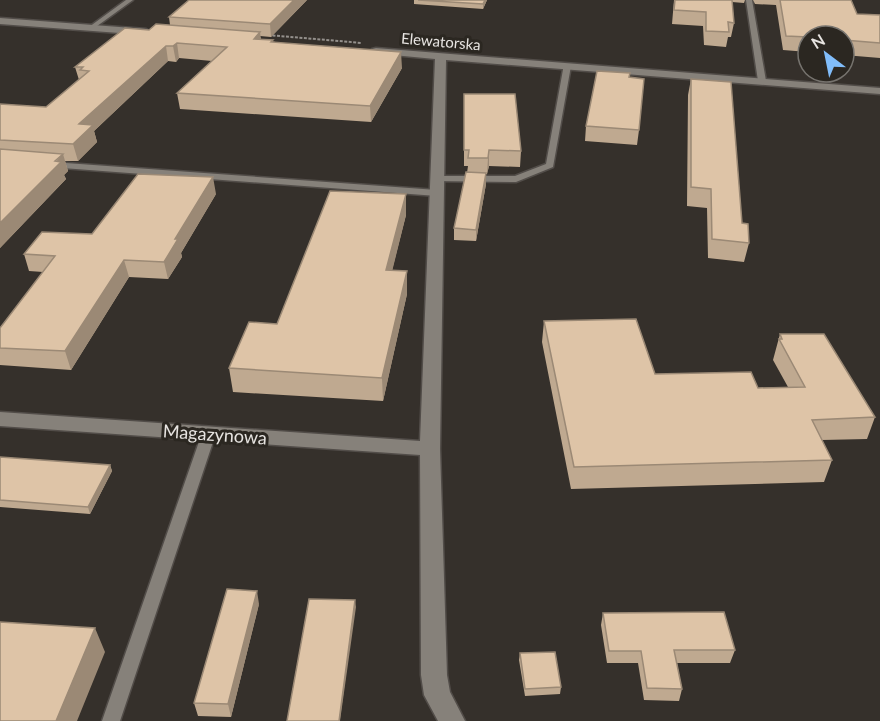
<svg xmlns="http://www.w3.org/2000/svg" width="880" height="721" font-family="Lato,sans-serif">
  <rect width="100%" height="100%" fill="#35302b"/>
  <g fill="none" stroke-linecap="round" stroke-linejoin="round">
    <defs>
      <path id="service" d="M126 0H133L93 29H89V27Z
        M746 0H752L766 81 762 83 758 81Z
        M564 64 571 66 553 167 516 182 434 181V177L437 176H515L546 164Z
        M52 162 437 190 442 193 437 196 49 167V163Z
        M209 428 214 430 216 433 120 721H102L202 433 204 430Z"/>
      <path id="minor" d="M0 18 146 29 151 32 146 35 0 24Z
        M376 48 880 88V94L446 60 440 449 447 675 450 692 465 721H438L424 695 421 675 420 455 0 426V412L420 441 435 59 372 53V49Z"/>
    </defs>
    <use href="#service" stroke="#524d49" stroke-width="3"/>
    <use href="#minor" stroke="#524d49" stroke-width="3"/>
    <path stroke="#94908c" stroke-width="2" stroke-dasharray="3 1.5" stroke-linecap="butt" d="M268 35 362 43"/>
    <use href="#service" fill="#86817a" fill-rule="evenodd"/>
    <use href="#minor" fill="#86817a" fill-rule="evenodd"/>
  </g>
  <path fill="#bfa990" d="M307 0 271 37 260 36 261 39 402 68 371 122 180 109 177 93 212 61 179 58 176 62 168 61 94 131 97 142 78 161H65L68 171 64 175 66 179 0 248V104L46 107 79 80 75 67 149 30 170 25 169 17Z
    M414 0H487L483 9 414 4Z
    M674 0H745L744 3 732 2 734 23 731 37H728L726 47 704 45 703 26 672 24Z
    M753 0H851L857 14 880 15V58L844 55V36H808V52L783 50 776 5 755 4Z
    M629 77 639 130 637 145 585 141 586 126Z
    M691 79 749 243 744 262 708 258 707 208 687 206 688 95Z
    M464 94 521 151 520 167 489 166 487 174H486V184L476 241 454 240V228L467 173 468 166H464Z
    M216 194 181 253 182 257 168 279 129 277 71 370 0 365V328L43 272 29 271 24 254 92 234Z
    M406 194V215L392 270 407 271V294L383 401 233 392 229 368 277 324Z
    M544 321 655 374 758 388 788 387 773 360 780 334 875 417 867 439 822 440 832 460 824 482 571 489 542 342Z
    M0 457 110 465 112 471 90 514 0 507Z
    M259 604 231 717 198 716 194 703Z
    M603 613 735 650 730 663H677L682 689 679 701 644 700 638 663H607L601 625Z
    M520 653 561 687 560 694 525 696 519 660Z"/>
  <path fill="#9b8975" d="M294 0H307L271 37 270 24Z
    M485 0H487L483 9V4Z
    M260 32 262 47 254 39Z
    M177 43 179 58 176 62 173 46Z
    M166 46 168 61 94 131 97 142 78 161 73 144 79 124Z
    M401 52 402 68 371 122 370 106Z
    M489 150V166L487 174 488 158Z
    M63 154 68 171 64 175 66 179 0 248V223Z
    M486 173V184L476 241V230Z
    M213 177 216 194 181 253 182 257 168 279 164 262 175 239Z
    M406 194V215L387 292 386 270Z
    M124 260 129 277 71 370 65 351Z
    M407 271V294L383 401 382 378Z
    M110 465 112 471 90 514 88 507Z
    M257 591 259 604 231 717 228 704Z
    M355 600 356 607 340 721H339Z
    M95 628 105 652 77 721H56Z"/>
  <path fill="#dec4a7" stroke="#9b8975" stroke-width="1.5" d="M189 0H294L270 24 169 17Z
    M418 0H485L483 4Z
    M675 0H732L734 23 728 22 729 32 706 31V12L674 10Z
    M780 0H851L857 14 880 15V43L844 40V36H808V37L786 36Z
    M156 24 260 32 254 39 273 40 271 42 401 52 370 106 177 93 227 47 177 43 173 46H166L79 124 93 125 73 144 0 140V104L46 107 89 71 80 70 83 67H75L125 28 149 30Z
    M597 71 630 73 629 77 644 79 639 130 586 126Z
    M691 79 731 82 742 223 748 224 749 243 712 239 711 189 691 187Z
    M464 94H515L521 151 489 150 488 158H468L469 150H464Z
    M0 149 63 154 55 161 61 162 0 223Z
    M466 172 486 173 476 230 454 228Z
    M138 174 213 177 175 239H178L164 262 124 260 65 351 0 348V328L55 256 24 254 42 232 92 234Z
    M330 191 406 194 386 270 407 271 382 378 229 368 249 322 277 324Z
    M636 319 655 374 751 372 758 388 805 387 779 339H782L780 334H824L875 417 812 420 832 460 574 467 544 321Z
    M0 457 110 465 88 507 0 500Z
    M227 589 257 591 228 704 194 703Z
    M309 599 355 600 339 721H287Z
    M724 612 735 650H674L682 689 647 688 641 651H609L603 613Z
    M0 622 95 628 56 721H0Z
    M555 652 561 687 525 689 520 653Z"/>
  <g text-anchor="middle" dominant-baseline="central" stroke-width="6" stroke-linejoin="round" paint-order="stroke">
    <g font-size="15" fill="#e7e4e1" stroke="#2b2721">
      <text transform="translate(441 41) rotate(5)">Elewatorska</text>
    </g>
    <g font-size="18" fill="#e7e4e1" stroke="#2b2721">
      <text transform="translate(215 434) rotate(4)">Magazynowa</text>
    </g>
  </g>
  <g transform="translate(826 54) rotate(328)"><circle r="28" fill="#2b2721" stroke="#76736e" stroke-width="1.5"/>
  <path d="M0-4.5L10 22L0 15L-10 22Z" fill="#81bdfa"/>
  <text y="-9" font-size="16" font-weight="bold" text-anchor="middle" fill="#e7e4e1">N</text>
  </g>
</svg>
